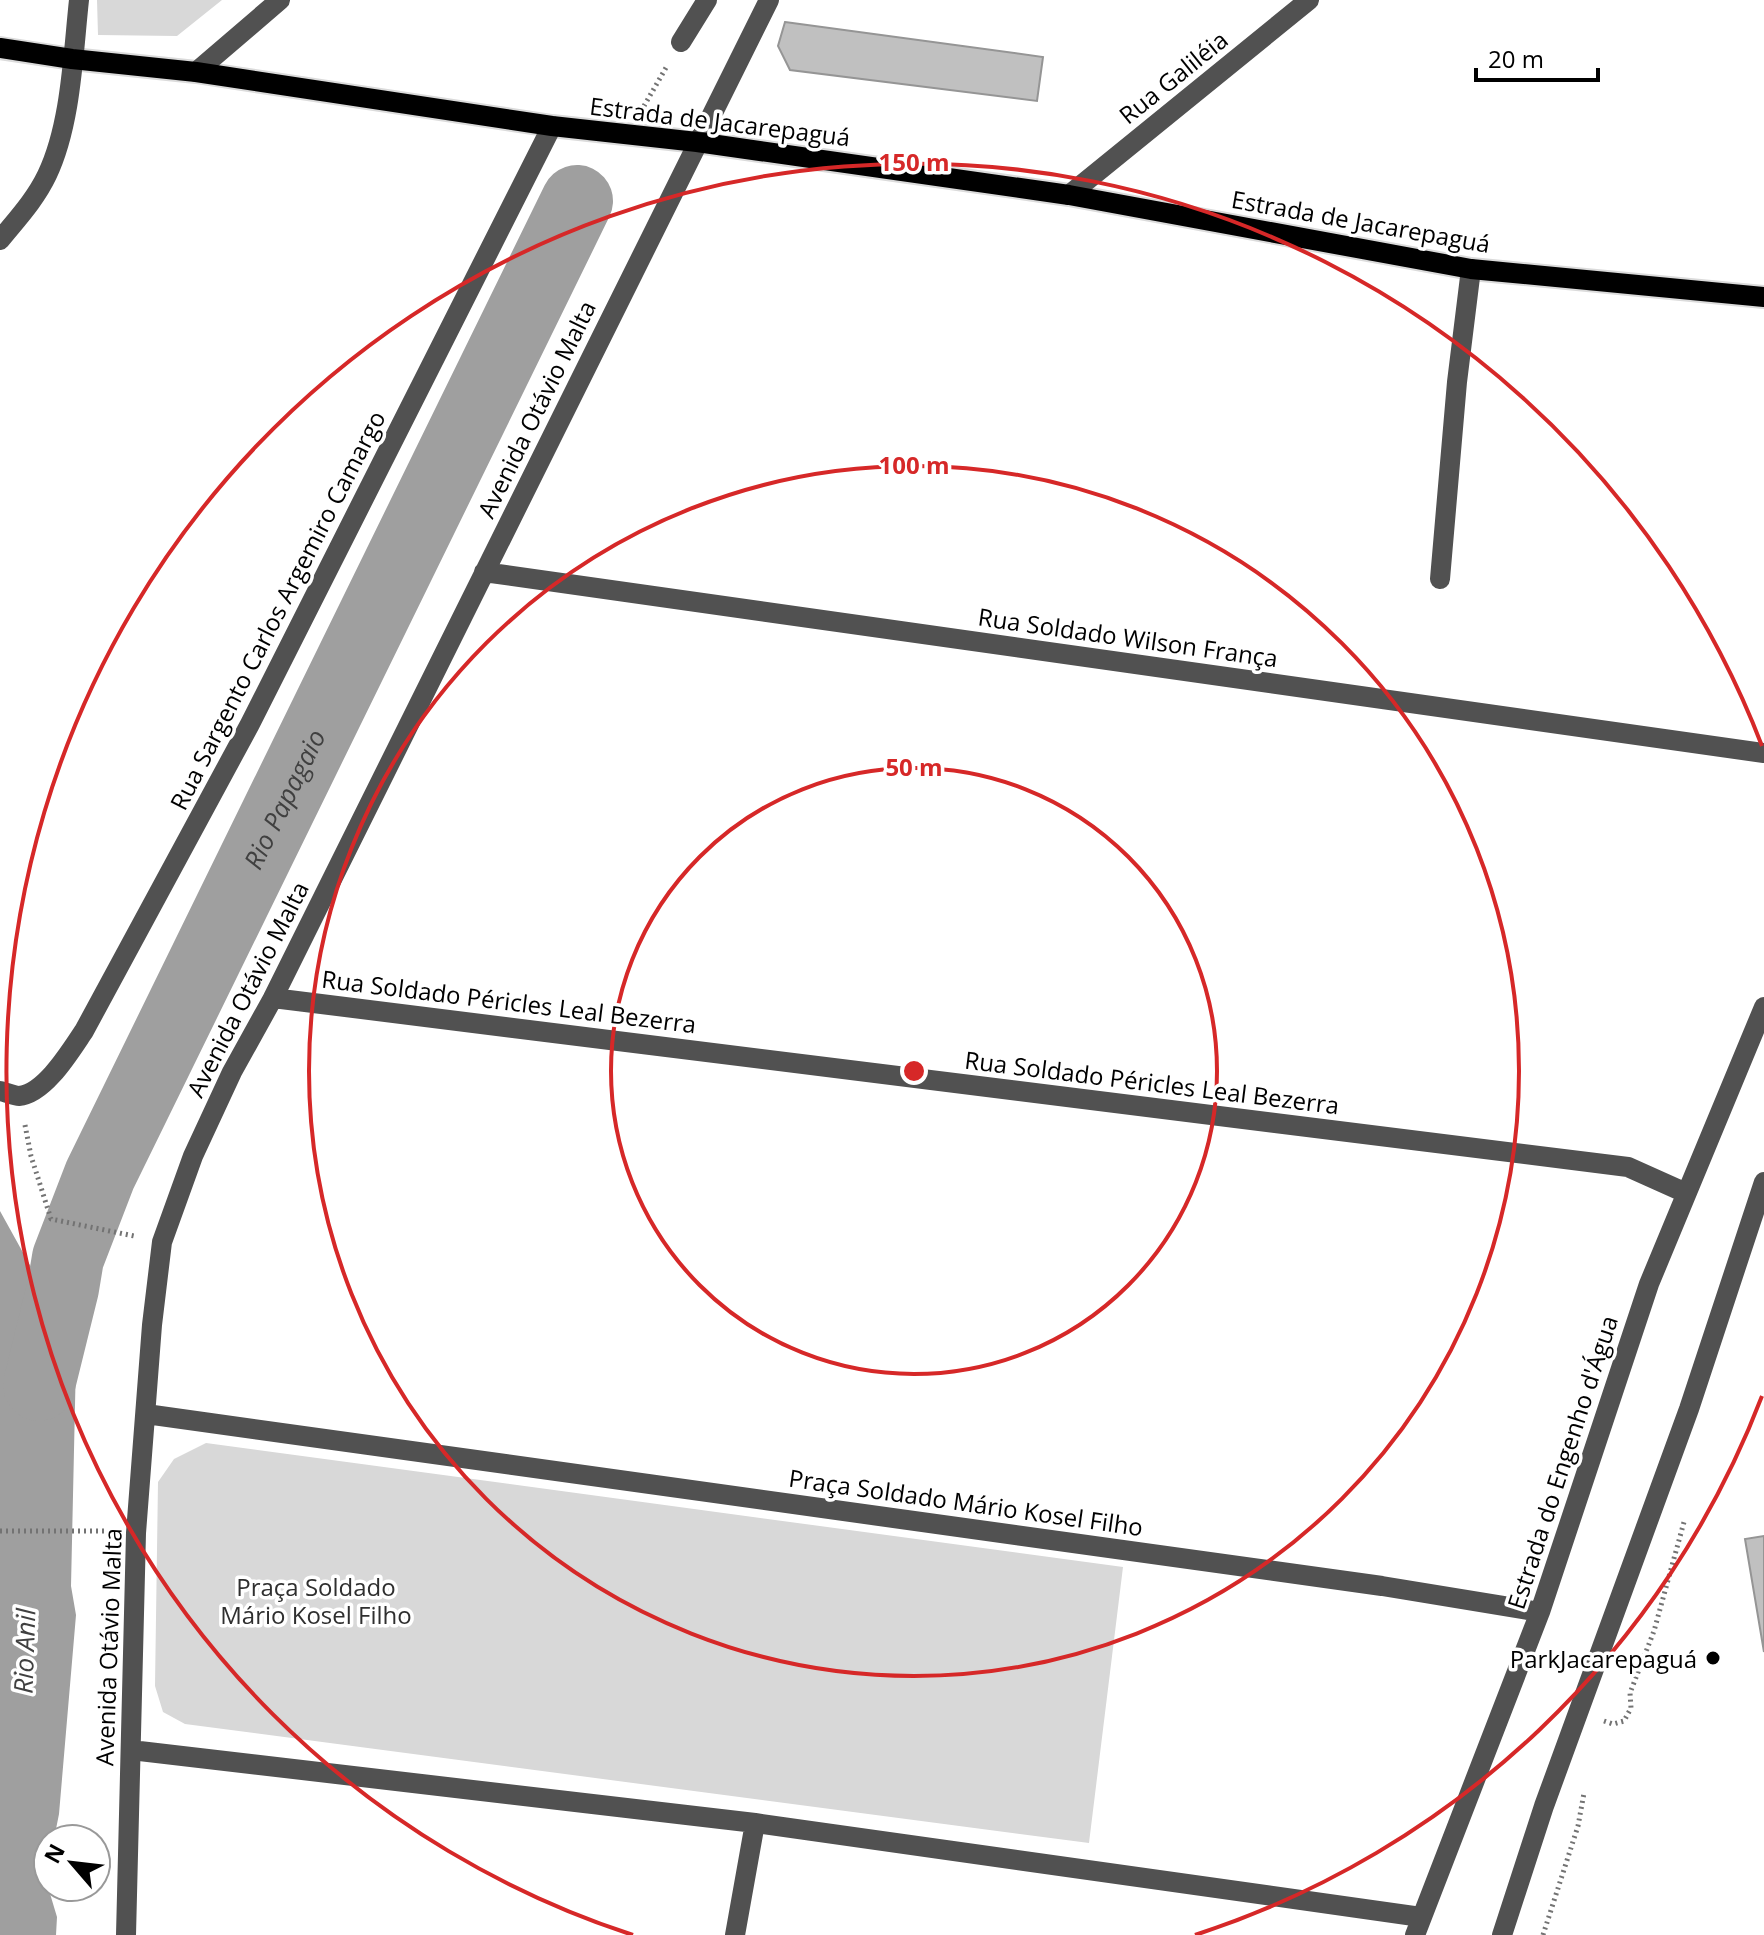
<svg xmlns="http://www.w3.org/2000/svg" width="1764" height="1935" font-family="'Open Sans',sans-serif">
  <rect width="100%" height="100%" fill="#fff"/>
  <path fill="#d8d8d8" d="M97 0H222L177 36 98 35Z
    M206 1443 1123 1567 1089 1843 185 1724 163 1712 155 1686 158 1482 174 1459Z"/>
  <path fill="#9f9f9f" d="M0 1211 47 1296 63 1288 67 1324 76 1360 71 1586 76 1615 59 1814 54 1839H48V1887L57 1917 56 1935H0Z"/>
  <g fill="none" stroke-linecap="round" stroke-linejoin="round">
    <path stroke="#9f9f9f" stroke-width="72" id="s1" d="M39 1385 63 1288 68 1258 100 1175 577 201"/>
  </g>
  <path fill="#c0c0c0" stroke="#959595" stroke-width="2" d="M785 22 1043 57 1037 101 790 70 778 46Z
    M1764 1536V1652L1745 1539Z"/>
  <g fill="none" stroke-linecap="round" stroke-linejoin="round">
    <defs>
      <path id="major" d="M0 48 72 59 196 72 552 126 697 142 1069 195 1471 269 1764 297"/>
    </defs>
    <use href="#major" stroke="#dbdbdb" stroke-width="24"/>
    <path stroke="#737373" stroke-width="5" stroke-dasharray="2 4" stroke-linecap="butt" d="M644 106 667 66
      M25 1125 31 1156 51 1219 134 1236
      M0 1531H107
      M1604 1721 1613 1724 1624 1721 1631 1708 1630 1693 1654 1631 1684 1522
      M1543 1935 1578 1826 1584 1793"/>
    <path stroke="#515151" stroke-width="20" d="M681 42 707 0
      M196 72 280 0
      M1069 195 1309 0
      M0 240C17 219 35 200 47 175 71 125 73 55 79 0
      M484 572 1764 753
      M1440 579 1457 382 1471 269
      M273 998 1628 1167 1686 1193
      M0 1091C5 1092 14 1096 19 1096 45 1094 71 1050 84 1031L250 724 552 126
      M146 1414 1382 1586 1540 1612
      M131 1750 755 1823 1421 1917
      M126 1935 136 1533 152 1325 162 1242 193 1156 232 1072 273 998 769 0
      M735 1935 755 1823
      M1415 1935 1540 1612 1649 1284 1764 1007
      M1502 1935 1544 1806 1689 1409 1764 1182"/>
    <use href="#major" stroke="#000" stroke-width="20"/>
  </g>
  <g fill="none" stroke="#d62828" stroke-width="4">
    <circle cx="914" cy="1071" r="303"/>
    <circle cx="914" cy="1071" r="605"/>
    <path d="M1762 1396A908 908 0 0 1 1195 1935M633 1935A908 908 0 1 1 1762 746"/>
  </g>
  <circle fill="#000" stroke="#fff" stroke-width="3" cx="1713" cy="1658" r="8"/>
  <g text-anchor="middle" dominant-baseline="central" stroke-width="7" stroke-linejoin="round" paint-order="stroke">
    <g font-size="24" fill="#000" stroke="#fff">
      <text transform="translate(1173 77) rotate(-39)">Rua Galiléia</text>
      <text transform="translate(720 121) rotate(7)">Estrada de Jacarepaguá</text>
      <text transform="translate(1361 221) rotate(10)">Estrada de Jacarepaguá</text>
      <text transform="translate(536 409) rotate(-64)">Avenida Otávio Malta</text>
      <text transform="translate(277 610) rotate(-63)">Rua Sargento Carlos Argemiro Camargo</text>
      <text transform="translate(1128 637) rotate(8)">Rua Soldado Wilson França</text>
      <text transform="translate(247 989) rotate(-63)">Avenida Otávio Malta</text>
      <text transform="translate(509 1001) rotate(7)">Rua Soldado Péricles Leal Bezerra</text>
      <text transform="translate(1152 1082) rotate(7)">Rua Soldado Péricles Leal Bezerra</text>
      <text transform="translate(1562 1462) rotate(-72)">Estrada do Engenho d'Água</text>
      <text transform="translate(966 1502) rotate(8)">Praça Soldado Mário Kosel Filho</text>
      <text transform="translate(108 1647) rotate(-88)">Avenida Otávio Malta</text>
    </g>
    <g font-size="24" fill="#2f2f2f" stroke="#fff">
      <text x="316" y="1586">Praça Soldado<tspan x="316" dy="28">Mário Kosel Filho</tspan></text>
    </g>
    <g font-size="24" fill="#000" stroke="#fff" text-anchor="end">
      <text x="1697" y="1658">ParkJacarepaguá</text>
    </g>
    <g font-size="26" font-style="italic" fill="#404040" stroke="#fff">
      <text stroke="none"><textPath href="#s1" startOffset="638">Rio Papagaio</textPath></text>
      <text transform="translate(24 1651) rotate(-88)">Rio Anil</text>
    </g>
  </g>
  <circle cx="914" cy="1071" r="12" fill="#d62828" stroke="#fff" stroke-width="4"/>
  <g font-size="24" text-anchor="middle" font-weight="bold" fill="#d62828" stroke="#fff" stroke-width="7" stroke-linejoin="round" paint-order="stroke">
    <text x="914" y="171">150 m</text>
    <text x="914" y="474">100 m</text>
    <text x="914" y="776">50 m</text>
  </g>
  <g transform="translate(72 1863) rotate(298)"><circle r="38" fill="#ffffff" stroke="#999999" stroke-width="2"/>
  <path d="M0-6L14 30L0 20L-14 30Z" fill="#000000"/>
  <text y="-12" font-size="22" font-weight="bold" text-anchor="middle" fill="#000000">N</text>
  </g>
  <path d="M1476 68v12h122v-12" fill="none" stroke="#000000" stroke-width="4"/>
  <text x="1488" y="68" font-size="24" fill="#000000" stroke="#ffffff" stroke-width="6" paint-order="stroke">20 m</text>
</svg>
